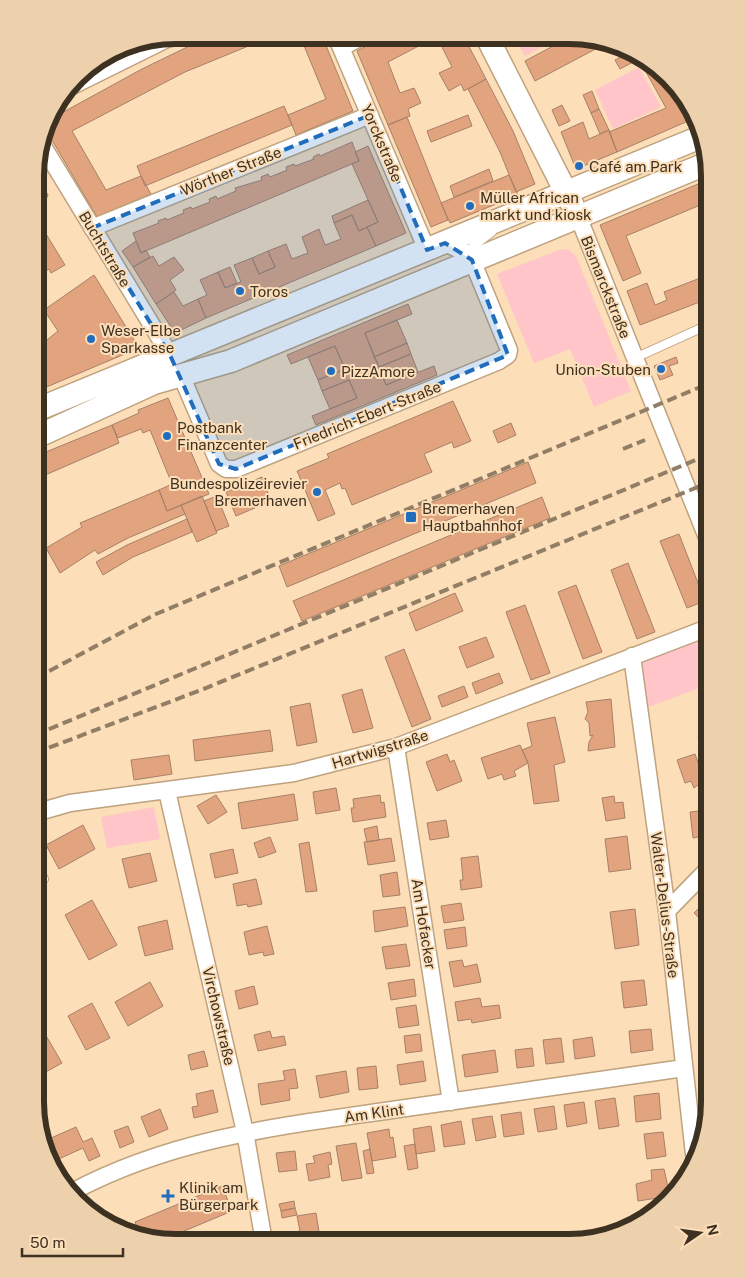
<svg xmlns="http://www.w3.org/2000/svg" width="745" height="1278" font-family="'Public Sans',sans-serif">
  <rect width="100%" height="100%" fill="#fcdeb8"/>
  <path fill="#ffc5c9" d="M514 37H561L525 56Z
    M639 67 661 107 613 129 595 90Z
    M567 249 576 256 631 391 594 407 570 349 534 363 497 274 559 250Z
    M710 634V684L648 707 640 663Z
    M154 807 160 839 107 848 101 817Z"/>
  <path fill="#e2a47e" stroke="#a78068" d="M212 35 273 36 185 72 72 131 106 190 141 176 151 194 97 217 45 128 47 121 142 69Z
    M300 36H322L353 111 296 135 288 115 326 99Z
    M383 37H436L388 62 400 93 414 88 421 103 408 109 410 116 388 125 357 51Z
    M437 37H464L486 79 464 91 461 84 449 91 439 73 452 67Z
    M570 37 597 38 607 43 535 81 525 61Z
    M628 53 633 62 620 69 615 60Z
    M642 60 662 70 695 118 617 152 609 132 666 108 640 61Z
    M486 79 513 131 535 184 516 192 500 152 468 89Z
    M592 91 599 109 591 113 583 95Z
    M562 105 570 121 559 126 552 110Z
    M284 106 292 125 145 186 137 166Z
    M599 109 609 130 600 134 591 113Z
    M468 115 472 126 431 142 427 131Z
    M407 117 448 220 431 227 388 125Z
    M583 122 589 139 609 130 617 152 576 169 561 132Z
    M352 142 359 161 141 253 133 233 159 223 158 221 166 218 167 220 184 213 183 210 191 207 192 209 210 202 209 199 216 196 217 199 236 191 235 188 262 180 261 177 268 174 270 177 287 170 286 167 294 164 295 166 314 159 313 157 319 154 320 156Z
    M368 146 406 233 376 246 367 227 378 222 352 164 359 161 355 152Z
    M489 169 493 181 454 197 450 186Z
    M36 174 48 195 43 207 36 212Z
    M509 175 518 195 450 223 441 203Z
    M710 179V201L626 236 641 273 623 281 600 225Z
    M368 200 378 222 359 231 352 215 334 223 332 216Z
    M352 215 359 231 367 227 376 246 206 318 198 299 207 295 200 280 218 272 225 288 241 282 234 265 252 258 259 274 275 267 268 251 286 244 292 259 308 253 302 237 319 229 325 245 341 239 334 223Z
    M36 228 39 231 43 229 65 265 51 273 49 269 36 277Z
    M136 241 141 253 146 250 150 257 133 267 122 251Z
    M268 251 275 267 259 274 252 258Z
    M153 256 159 266 174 257 184 270 170 280 176 290 156 304 133 267Z
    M230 267 237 283 225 288 218 272Z
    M94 275 139 348 37 391 36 349 58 331 44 310Z
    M708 275 710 298 640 325 627 291 647 283 655 305 667 300 664 292Z
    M174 292 183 306 198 299 206 318 175 333 156 304Z
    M408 304 412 314 365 333 379 367 386 385 434 366 437 375 316 425 312 416 357 398 349 380 322 391 318 380 345 369 335 346 291 364 287 355Z
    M397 320 407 343 374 357 365 333Z
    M407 343 411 354 379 367 374 357Z
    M335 346 345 369 318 380 308 357Z
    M411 354 418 372 386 385 379 367Z
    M676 357 678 363 669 366 673 375 660 380 654 366Z
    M349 380 357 398 330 409 322 391Z
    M168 398 209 494 167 511 159 490 172 484 150 430 143 433 141 429 118 438 112 425 139 413 138 410Z
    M453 401 471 441 454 448 452 442 424 454 432 472 352 505 345 488 342 489 340 483 325 490 335 514 318 521 297 471 329 458 327 454Z
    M511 423 516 435 498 443 493 431Z
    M112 425 119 443 36 479V456Z
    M528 462 536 483 287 587 279 566Z
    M262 477 271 501 236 516 226 492Z
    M159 490 167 511 181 505 185 514 128 538 98 554 95 550 60 573 46 548 82 527 80 523Z
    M202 496 217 533 197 542 181 505Z
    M217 496 229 526 216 531 204 501Z
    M542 497 550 518 302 621 293 601Z
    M187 519 192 532 133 557 103 575 96 562 127 545Z
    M679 534 705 601 687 608 660 541Z
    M628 563 655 632 637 639 611 570Z
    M576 585 602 652 583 659 558 592Z
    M455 593 463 611 416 631 409 613Z
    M525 605 550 673 531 680 506 612Z
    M486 637 494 657 467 668 459 647Z
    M404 649 431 719 412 727 385 657Z
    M499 673 503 683 476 694 472 683Z
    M464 686 468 697 442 707 438 696Z
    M362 689 373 728 353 733 342 695Z
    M611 699 615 747 588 751 589 742 593 735 590 736 589 723 585 719 588 712 586 702Z
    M310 703 317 742 297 746 290 707Z
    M555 717 565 762 554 765 559 801 534 804 528 763 522 750 532 746 527 723Z
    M270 730 273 751 195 761 193 740Z
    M710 732V765H709L698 737Z
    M520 745 528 763 514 771 516 776 504 780 502 774 488 779 481 758Z
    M447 754 450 762 454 760 462 781 437 791 426 762Z
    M695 754 699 765 702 764 706 779 694 788 691 781 685 783 677 760Z
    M169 755 172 774 134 780 131 760Z
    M336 788 340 810 316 814 313 792Z
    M294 794 298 820 242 829 238 803Z
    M216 795 227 812 208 824 197 806Z
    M380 795 381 803 384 802 386 817 353 822 351 808H354L353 799Z
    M614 796 615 803 623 802 625 818 606 821 602 798Z
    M708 810 710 835 693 838 690 812Z
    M446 820 449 837 430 840 427 823Z
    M83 825 95 849 59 869 46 845Z
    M377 826 379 840 367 842 364 829Z
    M627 836 631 869 609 872 605 839Z
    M270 837 276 852 259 858 254 843Z
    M391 838 395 861 368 865 364 842Z
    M309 842 317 891 306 892 299 844Z
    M233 849 238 873 215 878 210 854Z
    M150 853 157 881 129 888 122 859Z
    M478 856 482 887 461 890 460 880H463L461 858Z
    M397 872 400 895 383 897 380 875Z
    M256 879 262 904 248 907 247 904 237 906 233 884Z
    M710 896V928L694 913 702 905 700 903Z
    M92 900 117 945 89 960 65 915Z
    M461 903 464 920 444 923 441 906Z
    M405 907 408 926 375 932 373 911Z
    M635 909 639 945 615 949 610 912Z
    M167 920 173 949 145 956 138 927Z
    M267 926 274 954 264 956 263 952 249 955 244 932Z
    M465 927 467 946 447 949 444 930Z
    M406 944 410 966 386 969 382 947Z
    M462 960 464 967 477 964 481 982 454 987 449 962Z
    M703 978H710V1006H707Z
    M414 979 416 996 391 1000 388 983Z
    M644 980 647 1005 624 1008 621 982Z
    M150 982 163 1006 128 1026 115 1002Z
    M254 986 258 1004 239 1009 235 991Z
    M480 998 482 1007 499 1005 501 1018 472 1023 471 1019 458 1021 455 1002Z
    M92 1003 110 1038 86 1050 68 1016Z
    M416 1005 419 1025 399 1028 396 1008Z
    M651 1029 653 1050 631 1053 629 1031Z
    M270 1031 272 1038 284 1036 286 1045 258 1051 254 1035Z
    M45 1034 62 1063 35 1078V1039Z
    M420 1034 422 1051 406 1053 404 1036Z
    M592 1037 595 1056 575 1059 573 1040Z
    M561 1038 564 1062 546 1064 543 1040Z
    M532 1048 534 1066 517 1068 515 1050Z
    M495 1050 498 1072 465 1077 462 1055Z
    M204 1051 208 1066 191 1070 188 1055Z
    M423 1061 426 1081 400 1085 397 1065Z
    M376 1066 378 1088 359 1090 357 1068Z
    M295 1069 298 1088 289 1089 290 1100 261 1105 258 1084 285 1080 283 1071Z
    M346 1071 349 1092 320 1098 316 1076Z
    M213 1090 218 1112 194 1118 192 1107 198 1106 196 1094Z
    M659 1093 661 1119 636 1122 634 1096Z
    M615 1098 619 1126 599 1129 595 1101Z
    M584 1102 587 1123 567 1127 564 1105Z
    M554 1106 557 1129 538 1132 534 1109Z
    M160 1109 168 1129 149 1137 141 1117Z
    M521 1112 524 1134 504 1137 501 1115Z
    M492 1116 496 1137 476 1141 472 1119Z
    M461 1121 465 1144 444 1147 441 1125Z
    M128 1126 134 1142 120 1148 114 1131Z
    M431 1126 435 1151 416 1154 413 1129Z
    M76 1127 83 1142 92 1138 100 1156 89 1161 83 1148 52 1162 43 1148 42 1142Z
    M389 1129 390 1138 393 1137 396 1157 372 1161 367 1133Z
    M663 1132 666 1156 647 1159 644 1134Z
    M356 1143 362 1178 342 1181 336 1146Z
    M415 1144 418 1168 408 1170 404 1146Z
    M370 1149 374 1173 367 1174 363 1151Z
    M295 1151 297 1170 279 1172 276 1153Z
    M330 1152 332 1164 328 1165 330 1177 309 1181 306 1164 315 1163 313 1156Z
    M664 1169 670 1196 638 1201 636 1184 652 1180 651 1170Z
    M222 1186 232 1211 158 1242 140 1234 135 1222Z
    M294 1201 295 1208 281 1211 279 1204Z
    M295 1208 297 1215 282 1218 281 1211Z
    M316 1213 320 1238 290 1242 289 1233 300 1231 297 1216Z"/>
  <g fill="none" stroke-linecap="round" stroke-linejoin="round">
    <defs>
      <path id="lane" d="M463 254 492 232
        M635 358 710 324
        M35 863 44 879"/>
      <path id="street" d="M336 36 427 250
        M341 48 363 36
        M68 88 175 35
        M41 143 170 355
        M578 216 710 545
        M92 228 370 115
        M181 375 219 464 226 469H236L499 361 508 355 509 350 472 260 464 252 445 243
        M632 656 667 911 694 1154
        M396 747 451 1102
        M167 791 245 1132 264 1242
        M35 813 70 803 294 773 396 747 710 627
        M667 911 710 867
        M72 1192C173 1138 281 1126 392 1110 489 1096 587 1082 684 1068"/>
      <path id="secondary" d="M487 37 573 206
        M36 410 703 136
        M36 437 154 383 231 361 708 163"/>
    </defs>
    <use href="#lane" stroke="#bfa27e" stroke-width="10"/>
    <use href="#street" stroke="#bfa27e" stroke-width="19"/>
    <use href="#secondary" stroke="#bfa27e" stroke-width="25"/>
    <use href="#lane" stroke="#fff" stroke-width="8"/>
    <use href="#street" stroke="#fff" stroke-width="16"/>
    <use href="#secondary" stroke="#fff" stroke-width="22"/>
    <path stroke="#927e64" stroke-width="4" stroke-dasharray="10 5" stroke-linecap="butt" d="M623 449 645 440
      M36 678 156 614 710 383
      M35 735 710 454
      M35 753 201 690 710 482"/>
  </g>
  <path fill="#1f6dbc" fill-opacity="0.2" stroke="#1f6dbc" stroke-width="4" stroke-dasharray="10 6" stroke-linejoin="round" d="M370 115 427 250 445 243 472 260 508 355 236 469 219 464 170 355 92 228Z"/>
  <g fill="#1f6dbc" stroke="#fcdeb8" stroke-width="2">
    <circle cx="579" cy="166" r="5"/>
    <circle cx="470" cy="206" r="5"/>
    <circle cx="240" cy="291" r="5"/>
    <circle cx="91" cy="339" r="5"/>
    <circle cx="661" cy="369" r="5"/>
    <circle cx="331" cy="371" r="5"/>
    <circle cx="167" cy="436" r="5"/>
    <circle cx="317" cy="492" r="5"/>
    <rect x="405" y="511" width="12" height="12" rx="2.5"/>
    <path d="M165.5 1188.5h5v5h5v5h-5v5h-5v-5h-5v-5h5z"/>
  </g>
  <g text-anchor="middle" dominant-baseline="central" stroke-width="4" stroke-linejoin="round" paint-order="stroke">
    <g font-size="15" fill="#3d3122" stroke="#fcdeb8">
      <text transform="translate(382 143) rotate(67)">Yorckstraße</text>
      <text transform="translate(231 171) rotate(-22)">Wörther Straße</text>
      <text transform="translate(105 249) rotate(59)">Buchtstraße</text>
      <text transform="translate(606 287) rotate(68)">Bismarckstraße</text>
      <text transform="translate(367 415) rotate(-22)">Friedrich-Ebert-Straße</text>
      <text transform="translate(380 749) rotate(-17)">Hartwigstraße</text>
      <text transform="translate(665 905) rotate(83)">Walter-Delius-Straße</text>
      <text transform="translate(424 924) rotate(81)">Am Hofacker</text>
      <text transform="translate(219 1016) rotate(77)">Virchowstraße</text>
      <text transform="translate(374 1113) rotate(-8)">Am Klint</text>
    </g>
    <g font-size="15" fill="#3d3122" stroke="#fcdeb8" text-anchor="start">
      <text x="589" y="166">Café am Park</text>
      <text x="480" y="197">Müller African<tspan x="480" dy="17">markt und kiosk</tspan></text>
      <text x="250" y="291">Toros</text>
      <text x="101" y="330">Weser-Elbe<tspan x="101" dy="17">Sparkasse</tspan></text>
      <text x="651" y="369" text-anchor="end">Union-Stuben</text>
      <text x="341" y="371">PizzAmore</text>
      <text x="177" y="427">Postbank<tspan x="177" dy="17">Finanzcenter</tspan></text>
      <text x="307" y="483" text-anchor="end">Bundespolizeirevier<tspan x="307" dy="17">Bremerhaven</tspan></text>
      <text x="422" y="508">Bremerhaven<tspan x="422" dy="17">Hauptbahnhof</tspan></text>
      <text x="179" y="1187">Klinik am<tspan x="179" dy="17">Bürgerpark</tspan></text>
    </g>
  </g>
  <path d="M0 0H745V1278H0ZM176 44H569A132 132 0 0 1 701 176V1102A132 132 0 0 1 569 1234H176A132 132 0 0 1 44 1102V176A132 132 0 0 1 176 44Z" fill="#edd0ac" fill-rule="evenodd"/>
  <path fill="none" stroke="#3d3122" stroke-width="6" d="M176 44H569A132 132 0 0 1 701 176V1102A132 132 0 0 1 569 1234H176A132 132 0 0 1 44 1102V176A132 132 0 0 1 176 44Z"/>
  <g transform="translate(700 1233) rotate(77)" stroke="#fcdeb8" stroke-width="4" paint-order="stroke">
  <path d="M0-4L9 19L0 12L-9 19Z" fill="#3d3122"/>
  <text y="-8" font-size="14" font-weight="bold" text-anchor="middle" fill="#3d3122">N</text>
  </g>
  <path d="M22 1248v8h101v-8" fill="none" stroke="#3d3122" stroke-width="2.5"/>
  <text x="30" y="1248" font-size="15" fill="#3d3122" stroke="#fcdeb8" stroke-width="4" paint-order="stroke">50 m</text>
</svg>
